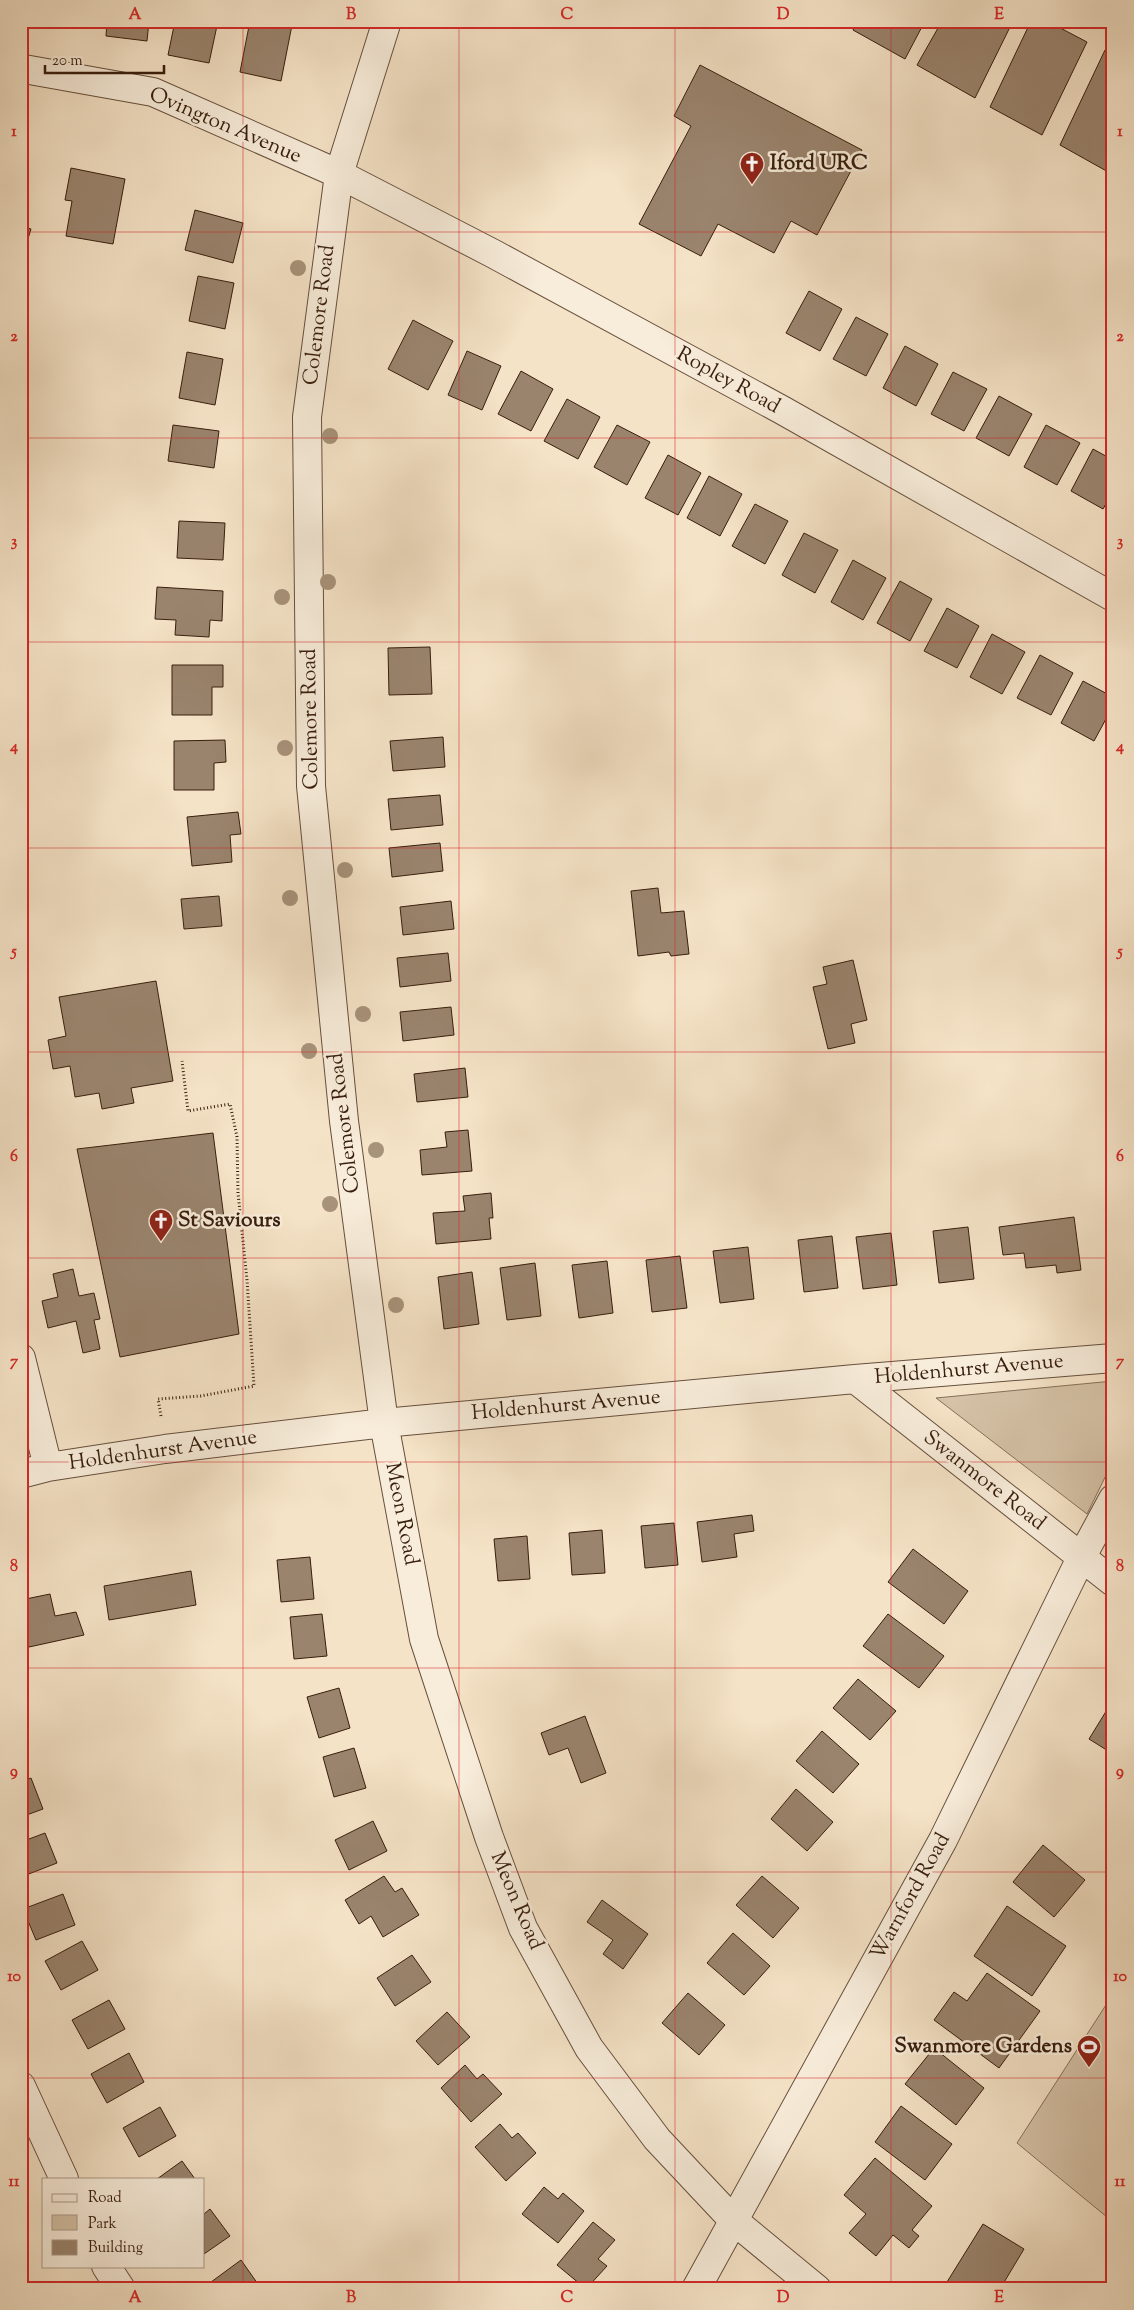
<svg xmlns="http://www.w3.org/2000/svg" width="1134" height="2310" font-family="'Sorts Mill Goudy',serif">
  <rect width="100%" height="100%" fill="#f5e3c7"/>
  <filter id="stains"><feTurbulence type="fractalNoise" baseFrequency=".004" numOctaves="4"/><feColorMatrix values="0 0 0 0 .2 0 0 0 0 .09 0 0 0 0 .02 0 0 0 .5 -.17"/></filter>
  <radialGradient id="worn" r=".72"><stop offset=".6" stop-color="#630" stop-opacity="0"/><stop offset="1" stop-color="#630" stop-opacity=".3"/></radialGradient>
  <path fill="#d5c2a7" stroke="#86705a" d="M1113 1381V1461L1087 1514 936 1398Z
    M1113 1994V2222L1017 2143Z"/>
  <path fill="#9a846e" stroke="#381e0d" d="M107 21H149L147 41 106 36Z
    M175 21H218L209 63 168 55Z
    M250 21H274L292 25 281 81 240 72Z
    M857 21H925L905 59 853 30Z
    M942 21H1013L975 98 917 65Z
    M1031 21H1047L1087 42 1042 135 990 107Z
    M1105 50 1113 54V167L1110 173 1060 145Z
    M700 65 862 150 817 235 791 221 774 253 718 224 701 256 639 224 691 126 674 116Z
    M71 168 125 179 113 244 66 236 72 201 65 200Z
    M195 210 243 223 233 263 185 250Z
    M21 226 31 229 21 261Z
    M198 276 234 283 225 329 189 321Z
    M809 291 842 309 820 351 786 333Z
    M856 317 888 334 866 376 833 359Z
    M413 320 453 341 428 390 388 369Z
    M905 346 938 364 916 406 883 388Z
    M467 351 501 366 482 410 448 395Z
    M187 352 223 359 215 405 179 398Z
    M521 371 553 389 531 431 498 414Z
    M953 372 987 389 964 431 931 414Z
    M999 396 1032 414 1009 456 976 438Z
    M567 399 600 417 578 459 544 441Z
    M173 425 219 431 214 468 168 461Z
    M617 425 650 442 627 485 594 467Z
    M1046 425 1080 443 1057 485 1024 467Z
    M1093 449 1113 460V492L1103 509 1071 491Z
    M668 455 701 473 678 515 645 498Z
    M709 476 742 494 720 536 687 518Z
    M755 504 788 521 765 564 732 546Z
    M179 521 225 523 223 560 177 558Z
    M804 533 838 550 815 593 782 575Z
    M853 560 886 578 863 620 831 602Z
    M900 581 932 599 910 641 877 623Z
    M157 587 223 591 222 621 210 620 209 637 175 635 176 620 155 619Z
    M947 608 979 626 957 668 924 651Z
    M992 634 1025 652 1002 694 970 677Z
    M430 647 432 694 389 695 388 648Z
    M1040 655 1073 673 1051 715 1017 698Z
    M172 665H223V687H212V715H172Z
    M1083 681 1113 697V706L1094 741 1061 723Z
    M443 737 445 767 393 771 390 741Z
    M225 740 226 762 214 763V790H174V741Z
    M440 795 443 825 391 830 388 799Z
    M238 812 241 834 230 835 232 862 192 866 187 817Z
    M440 843 443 871 392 877 389 848Z
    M658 888 661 913 684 911 689 954 671 956 669 952 638 956 631 891Z
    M219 896 222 926 184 929 181 899Z
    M451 901 454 929 403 935 400 907Z
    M448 953 451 981 400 987 397 958Z
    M853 960 867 1020 851 1024 855 1043 828 1049 813 987 827 984 823 967Z
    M156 981 173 1081 131 1088 134 1103 102 1109 99 1093 75 1097 70 1066 53 1069 48 1040 66 1036 59 997Z
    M451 1007 454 1035 403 1041 400 1012Z
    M21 1064 28 1099 21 1100Z
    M465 1068 468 1097 417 1102 414 1074Z
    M468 1130 472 1171 422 1175 420 1150 447 1147 445 1132Z
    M213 1133 239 1334 120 1357 77 1149Z
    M491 1193 493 1218H489L491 1239 436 1244 433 1213 465 1211 463 1196Z
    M1074 1217 1081 1270 1057 1273 1056 1265 1026 1268 1024 1253 1003 1255 999 1227Z
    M968 1227 974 1279 939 1283 933 1231Z
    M891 1233 897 1285 863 1289 856 1237Z
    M832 1236 838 1288 804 1292 798 1240Z
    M748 1247 754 1299 720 1303 713 1251Z
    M680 1256 687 1308 652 1312 646 1260Z
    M607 1261 613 1313 579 1318 572 1265Z
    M535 1263 541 1316 507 1320 500 1268Z
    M73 1269 79 1296 94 1293 100 1319 94 1320 100 1349 83 1353 76 1321 48 1328 42 1301 58 1297 53 1274Z
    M472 1272 479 1324 444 1329 438 1277Z
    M752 1515 754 1531 734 1534 737 1557 702 1562 697 1522Z
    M674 1523 678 1565 645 1568 641 1526Z
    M602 1530 605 1573 572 1575 569 1533Z
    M527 1536 530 1579 498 1581 494 1539Z
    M913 1549 968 1591 944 1624 888 1582Z
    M310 1557 314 1599 281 1602 277 1560Z
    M191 1571 196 1605 109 1620 104 1586Z
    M50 1594 55 1616 76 1612 84 1635 29 1647 21 1613V1600Z
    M322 1614 327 1656 294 1659 290 1617Z
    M888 1614 944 1656 919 1688 863 1646Z
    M858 1679 896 1711 870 1740 833 1708Z
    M339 1688 350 1728 319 1738 307 1697Z
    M1113 1700V1754L1089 1739Z
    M585 1716 606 1773 581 1783 568 1748 549 1755 541 1733Z
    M822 1731 859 1764 833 1793 796 1761Z
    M354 1748 366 1788 334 1797 323 1757Z
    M31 1778 43 1809 21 1817V1782Z
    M796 1789 833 1822 807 1851 771 1819Z
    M373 1821 387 1851 349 1870 335 1840Z
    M45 1833 57 1863 21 1877V1842Z
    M1043 1845 1085 1880 1054 1917 1013 1882Z
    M384 1876 395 1892 402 1888 419 1915 383 1937 371 1916 359 1924 345 1900Z
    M762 1876 799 1908 773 1938 736 1905Z
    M63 1894 75 1925 36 1940 23 1909Z
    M602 1900 648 1934 623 1969 603 1954 613 1940 587 1922Z
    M1007 1906 1066 1946 1032 1996 974 1956Z
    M733 1933 770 1966 744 1995 707 1963Z
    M82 1941 98 1970 61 1990 45 1961Z
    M412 1955 431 1982 395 2006 377 1978Z
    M987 1973 1040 2011 999 2068 934 2020 954 1992 967 2001Z
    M688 1993 725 2025 699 2055 662 2023Z
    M109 2000 125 2029 88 2049 72 2020Z
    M447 2012 470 2037 438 2065 416 2041Z
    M934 2048 984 2088 956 2125 905 2084Z
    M129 2053 144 2082 107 2103 91 2074Z
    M465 2065 477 2079 483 2074 502 2094 471 2122 441 2088Z
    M901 2106 952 2144 925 2180 875 2142Z
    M160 2107 176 2136 139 2157 123 2128Z
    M500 2124 512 2138 518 2133 536 2153 506 2181 475 2147Z
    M875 2158 932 2206 912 2230 919 2236 909 2248 893 2235 876 2256 849 2233 866 2214 844 2195Z
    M182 2161 195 2179H157Z
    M544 2187 558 2199 563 2193 584 2211 558 2243 522 2214Z
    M210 2209 230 2236 204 2254V2214Z
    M593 2222 615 2240 598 2259 607 2266 586 2289 557 2265Z
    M983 2224 1024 2249 1000 2289H959L947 2282Z
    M241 2260 260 2287 210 2289 207 2285Z
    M1044 2282 1054 2289H1038Z"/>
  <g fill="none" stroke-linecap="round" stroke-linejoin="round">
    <defs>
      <path id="minor" d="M387 21 339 174 307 417 311 786 344 1121 384 1423 424 1639 489 1837 523 1928 589 2048 657 2139 733 2220 817 2289
        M21 71 24 69 153 92 339 174 492 253 782 410 1113 597
        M21 1358 48 1467
        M855 1379 1113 1582
        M21 1474 48 1467 165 1449 384 1423 855 1379 1113 1358
        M21 2086 64 2179
        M106 2266 121 2289
        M696 2289 943 1840 1081 1558 1113 1499"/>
    </defs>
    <use href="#minor" stroke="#674f3c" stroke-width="30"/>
    <path stroke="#381e0d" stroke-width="3" stroke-dasharray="1 2.5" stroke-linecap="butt" d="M161 1416 158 1399 201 1396 254 1386 247 1280 238 1193 237 1137 230 1104 188 1111 182 1061"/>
    <use href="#minor" stroke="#f8eddb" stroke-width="28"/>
  </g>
  <g fill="#a7927a">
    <circle cx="298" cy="268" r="8"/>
    <circle cx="330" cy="436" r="8"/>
    <circle cx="328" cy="582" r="8"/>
    <circle cx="282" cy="597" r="8"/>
    <circle cx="285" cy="748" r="8"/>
    <circle cx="345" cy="870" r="8"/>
    <circle cx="290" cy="898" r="8"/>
    <circle cx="363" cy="1014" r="8"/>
    <circle cx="309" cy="1051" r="8"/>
    <circle cx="376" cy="1150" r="8"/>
    <circle cx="330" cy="1204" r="8"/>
    <circle cx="396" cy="1305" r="8"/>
  </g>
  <path fill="none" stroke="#d62828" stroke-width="1" stroke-opacity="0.55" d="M243 21V2289M459 21V2289M675 21V2289M891 21V2289M21 232H1113M21 438H1113M21 642H1113M21 848H1113M21 1052H1113M21 1258H1113M21 1462H1113M21 1668H1113M21 1872H1113M21 2078H1113"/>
  <defs>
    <symbol id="church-pin" viewBox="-11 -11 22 30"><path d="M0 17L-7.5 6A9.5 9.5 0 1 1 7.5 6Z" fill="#8f2418" stroke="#f8eddb"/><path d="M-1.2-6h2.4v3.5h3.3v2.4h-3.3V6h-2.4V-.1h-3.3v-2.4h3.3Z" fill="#fff"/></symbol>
    <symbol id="stadium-pin" viewBox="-11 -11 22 30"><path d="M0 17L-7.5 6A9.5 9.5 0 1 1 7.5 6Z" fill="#8f2418" stroke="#f8eddb"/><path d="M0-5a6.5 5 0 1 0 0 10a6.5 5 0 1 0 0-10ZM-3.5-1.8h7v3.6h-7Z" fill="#fff"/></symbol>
  </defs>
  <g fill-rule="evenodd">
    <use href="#church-pin" x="738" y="150" width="28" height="38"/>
    <use href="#church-pin" x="147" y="1207" width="28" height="38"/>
    <use href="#stadium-pin" x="1075" y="2033" width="28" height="38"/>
  </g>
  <g text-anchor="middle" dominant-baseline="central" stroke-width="5" stroke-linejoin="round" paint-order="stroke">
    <g font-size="21" fill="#381e0d" stroke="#f8eddb">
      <text transform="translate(225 126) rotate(23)">Ovington Avenue</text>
      <text transform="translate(320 315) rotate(-83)">Colemore Road</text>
      <text transform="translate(728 381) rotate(29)">Ropley Road</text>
      <text transform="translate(311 719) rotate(-91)">Colemore Road</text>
      <text transform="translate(345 1123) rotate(-97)">Colemore Road</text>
      <text transform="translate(969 1370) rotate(-5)">Holdenhurst Avenue</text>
      <text transform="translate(566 1406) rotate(-5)">Holdenhurst Avenue</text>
      <text transform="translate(163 1451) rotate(-8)">Holdenhurst Avenue</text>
      <text transform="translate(984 1481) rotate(38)">Swanmore Road</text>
      <text transform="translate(401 1514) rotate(79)">Meon Road</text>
      <text transform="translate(911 1897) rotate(-61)">Warnford Road</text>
      <text transform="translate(516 1901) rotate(67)">Meon Road</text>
    </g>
    <g font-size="21" font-weight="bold" fill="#381e0d" stroke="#f8eddb" text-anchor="start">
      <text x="770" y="164">Iford URC</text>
      <text x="178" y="1221">St Saviours</text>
      <text x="1072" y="2047" text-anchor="end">Swanmore Gardens</text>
    </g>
  </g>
  <rect width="1134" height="2310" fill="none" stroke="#f5e3c7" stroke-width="55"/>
  <rect x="42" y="2178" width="162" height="90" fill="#f8eddb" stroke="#ab9a89"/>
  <rect x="52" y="2194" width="25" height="8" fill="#f8eddb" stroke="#ab9a89"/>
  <text x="88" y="2202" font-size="15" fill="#381e0d">Road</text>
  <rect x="52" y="2215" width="25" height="15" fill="#d5c2a7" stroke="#ab9a89"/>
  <text x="88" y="2228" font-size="15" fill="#381e0d">Park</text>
  <rect x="52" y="2240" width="25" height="15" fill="#9a846e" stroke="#ab9a89"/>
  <text x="88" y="2252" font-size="15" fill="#381e0d">Building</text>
  <path d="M45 65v8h119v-8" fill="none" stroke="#381e0d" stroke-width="2.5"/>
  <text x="52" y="65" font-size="15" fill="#381e0d" stroke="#f8eddb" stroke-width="4" paint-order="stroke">20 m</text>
  <rect x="28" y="28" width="1078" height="2254" fill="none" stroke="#d62828" stroke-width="2"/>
  <g font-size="16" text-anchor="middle" font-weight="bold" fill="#d62828">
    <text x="135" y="19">A</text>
    <text x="351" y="19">B</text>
    <text x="567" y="19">C</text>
    <text x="783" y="19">D</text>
    <text x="999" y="19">E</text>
    <text x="14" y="136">1</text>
    <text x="1120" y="136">1</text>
    <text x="14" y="341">2</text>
    <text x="1120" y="341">2</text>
    <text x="14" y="546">3</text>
    <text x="1120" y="546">3</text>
    <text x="14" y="751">4</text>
    <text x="1120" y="751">4</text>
    <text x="14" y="956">5</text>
    <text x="1120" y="956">5</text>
    <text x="14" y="1161">6</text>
    <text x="1120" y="1161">6</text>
    <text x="14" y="1366">7</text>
    <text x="1120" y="1366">7</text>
    <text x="14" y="1571">8</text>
    <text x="1120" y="1571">8</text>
    <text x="14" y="1776">9</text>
    <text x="1120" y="1776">9</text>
    <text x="14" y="1981">10</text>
    <text x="1120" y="1981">10</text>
    <text x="14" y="2186">11</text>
    <text x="1120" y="2186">11</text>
    <text x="135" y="2302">A</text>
    <text x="351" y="2302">B</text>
    <text x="567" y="2302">C</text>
    <text x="783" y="2302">D</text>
    <text x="999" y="2302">E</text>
  </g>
  <rect width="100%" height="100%" filter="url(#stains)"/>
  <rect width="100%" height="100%" fill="url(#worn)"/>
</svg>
